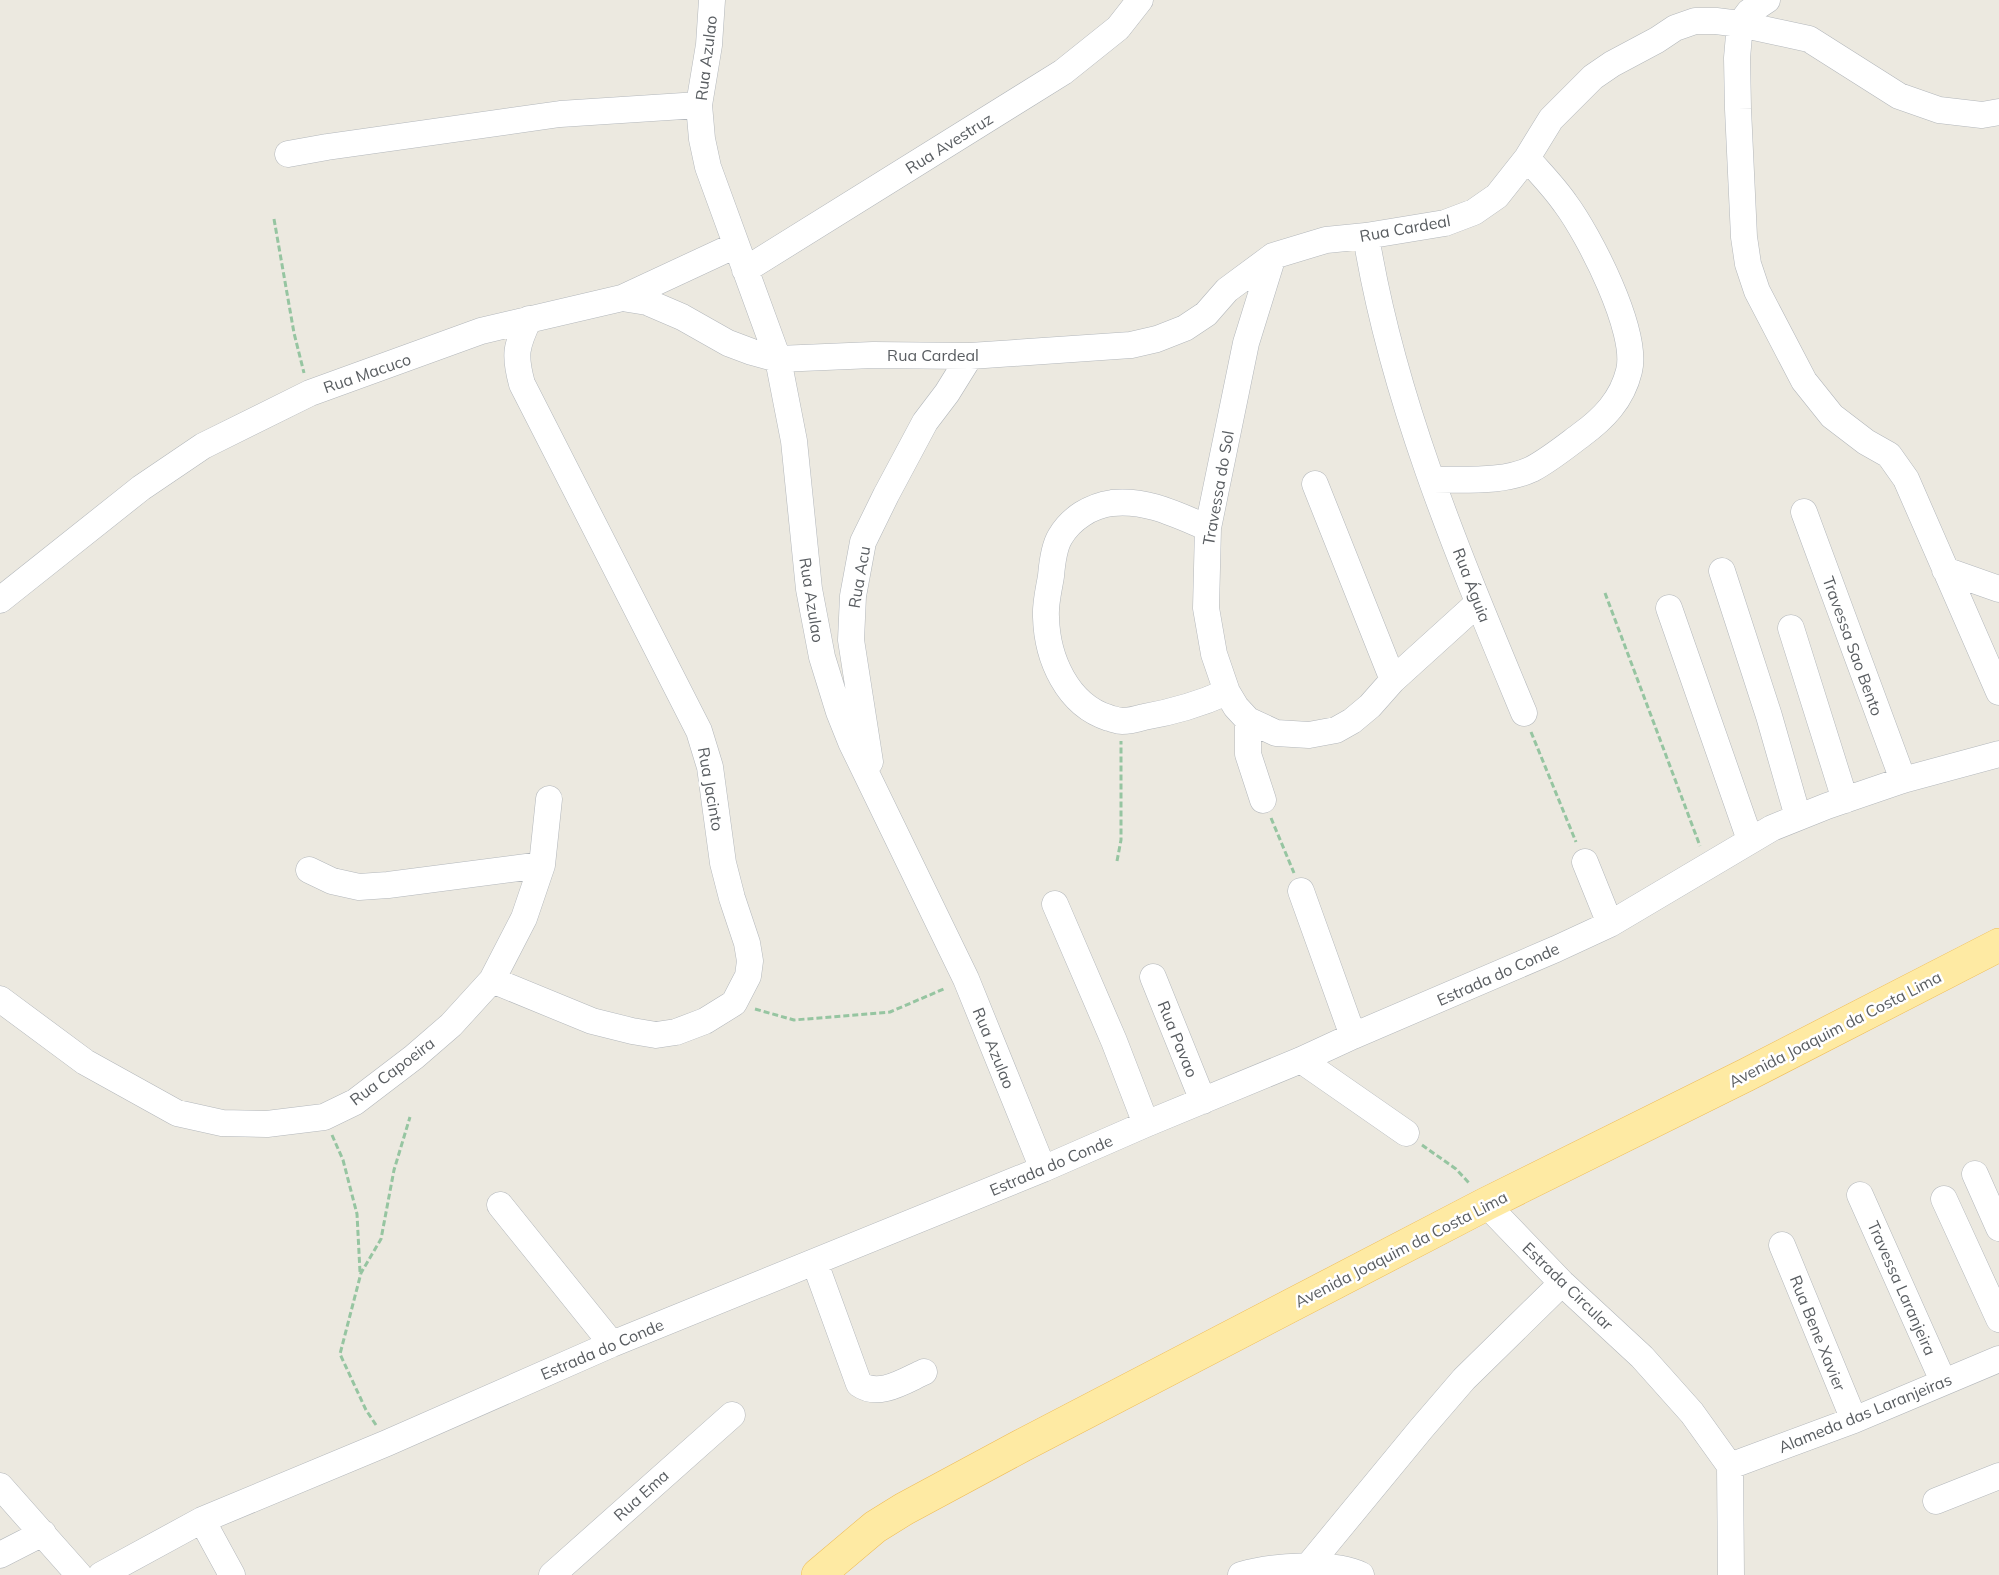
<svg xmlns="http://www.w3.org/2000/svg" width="1999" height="1575" font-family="Mulish,sans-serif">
  <rect width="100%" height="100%" fill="#ece9e0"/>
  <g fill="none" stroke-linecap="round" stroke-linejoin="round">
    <defs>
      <path id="minor" d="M712 0 709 45 699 105 702 139 708 167 778 359 794 441 809 589 822 657 839 712 851 742 966 979 1043 1169
        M1767 0 1749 12 1740 24 1737 58 1738 109 1744 237 1748 264 1757 291 1804 381 1832 416 1866 442 1889 455 1906 479 1999 692
        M288 154 327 147 560 114 699 105
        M1366 236C1393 402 1460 559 1524 713
        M1273 256 1246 343 1208 528 1206 608 1214 654 1227 692 1236 707 1248 720 1276 733 1309 735 1336 730 1352 721 1370 706 1393 680 1478 603
        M745 270 1063 72 1118 28 1140 0
        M622 298 736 245
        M1433 480C1465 479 1502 483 1532 469 1549 460 1565 447 1581 435 1603 419 1622 400 1629 371 1639 332 1589 235 1565 203 1554 187 1540 173 1527 158
        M1315 484 1393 680
        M1804 512 1903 780
        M1208 528C1177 515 1146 499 1112 503 1091 506 1071 518 1060 537 1054 547 1052 564 1051 576 1049 589 1045 604 1046 617 1047 658 1067 705 1109 718 1113 719 1118 721 1122 721 1129 721 1137 719 1144 717 1173 712 1200 704 1227 692
        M1945 570 1999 589
        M1722 571 1769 716 1798 817
        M0 600 141 488 203 446 310 393 481 331 622 298 647 302 682 317 728 343 752 352 778 359 873 355 970 356 1131 345 1157 339 1185 328 1206 314 1227 290 1273 256 1326 240 1366 236 1445 223 1474 212 1497 196 1527 158 1551 119 1593 77 1612 64 1657 40 1675 28 1695 21H1716L1740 24 1809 39 1899 96 1939 110 1982 115 1999 112
        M1669 608 1750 840
        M1791 628 1845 800
        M1248 720V754L1263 800
        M870 762 851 640 853 596 863 542 886 495 925 422 947 393 970 356
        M1585 862 1610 924
        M309 870 332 881 359 887 388 885 542 865
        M1301 891 1353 1036
        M1055 904 1114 1041 1146 1124
        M1153 977 1203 1101
        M492 980 592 1021 632 1031 656 1035 676 1032 705 1021 734 1003 748 976 750 961 747 943 732 898 723 863 710 767 699 731 522 384C514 355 516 346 529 319
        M0 999 85 1062 177 1113 222 1123 267 1124 324 1117 355 1102 414 1057 451 1025 492 980 524 918 542 865 549 799
        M1301 1060 1406 1133
        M1975 1174 1999 1228
        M1860 1195 1943 1381
        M1944 1199 1999 1319
        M1486 1204 1562 1283 1642 1357 1692 1413 1730 1466 1731 1575
        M500 1205 612 1344
        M1782 1245 1854 1420
        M815 1263 859 1384C879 1398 904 1381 924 1372
        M1730 1466 1854 1420 1999 1359
        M0 1486 79 1575
        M1936 1501 1999 1476
        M202 1520 232 1575
        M0 1555 43 1533
        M1309 1565 1421 1429 1464 1379 1562 1283
        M101 1575 202 1520 387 1443 612 1344 1043 1169 1146 1124 1301 1060 1353 1036 1556 949 1610 924 1772 828 1827 806 1903 780 1999 754
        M552 1575 732 1415
        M1241 1575C1271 1566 1333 1561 1361 1575"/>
      <path id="major" d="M818 1575 875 1527 904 1509 1021 1446 1486 1204 1746 1075 1999 945"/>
    </defs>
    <use href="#minor" stroke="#b3b7bb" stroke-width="27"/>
    <use href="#major" stroke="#efbc56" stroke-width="34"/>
    <path stroke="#96c5a1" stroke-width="3" stroke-dasharray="6 3" stroke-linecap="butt" d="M274 219 294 333 304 373
      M1605 593 1700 846
      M1531 732 1576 842
      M1271 818 1294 873
      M1117 861 1121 840V741
      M755 1009 794 1020 890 1012 946 988
      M332 1135 343 1160 357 1214 360 1272
      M1422 1145 1456 1169 1470 1184
      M376 1425 366 1410 340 1354 361 1273 381 1239 394 1170 410 1117"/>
    <use href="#minor" stroke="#fff" stroke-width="26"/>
    <use href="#major" stroke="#feeaa3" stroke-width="33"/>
  </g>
  <g text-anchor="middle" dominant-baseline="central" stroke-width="5" stroke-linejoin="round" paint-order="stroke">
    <g font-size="16" fill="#595d61" stroke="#fff">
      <text transform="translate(706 58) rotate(-83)">Rua Azulao</text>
      <text transform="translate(949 143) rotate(-32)">Rua Avestruz</text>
      <text transform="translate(1405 228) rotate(-10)">Rua Cardeal</text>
      <text x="933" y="355">Rua Cardeal</text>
      <text transform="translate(367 373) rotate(-19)">Rua Macuco</text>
      <text transform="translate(1218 488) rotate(-80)">Travessa do Sol</text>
      <text transform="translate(859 577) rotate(-80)">Rua Acu</text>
      <text transform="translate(1472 585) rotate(69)">Rua Águia</text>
      <text transform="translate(812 600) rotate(81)">Rua Azulao</text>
      <text transform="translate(1853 646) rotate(70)">Travessa Sao Bento</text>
      <text transform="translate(711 789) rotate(80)">Rua Jacinto</text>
      <text transform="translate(1498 974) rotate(-24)">Estrada do Conde</text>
      <text transform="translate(1835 1029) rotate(-27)">Avenida Joaquim da Costa Lima</text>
      <text transform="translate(1178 1039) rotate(68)">Rua Pavao</text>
      <text transform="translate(994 1048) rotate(68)">Rua Azulao</text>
      <text transform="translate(392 1071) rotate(-37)">Rua Capoeira</text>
      <text transform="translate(1051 1165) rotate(-23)">Estrada do Conde</text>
      <text transform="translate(1401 1249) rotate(-27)">Avenida Joaquim da Costa Lima</text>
      <text transform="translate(1568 1286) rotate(44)">Estrada Circular</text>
      <text transform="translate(1902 1288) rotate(66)">Travessa Laranjeira</text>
      <text transform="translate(1818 1333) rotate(68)">Rua Bene Xavier</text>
      <text transform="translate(602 1349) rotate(-23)">Estrada do Conde</text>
      <text transform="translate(1865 1413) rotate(-22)">Alameda das Laranjeiras</text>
      <text transform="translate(641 1495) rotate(-42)">Rua Ema</text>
    </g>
  </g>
</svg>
